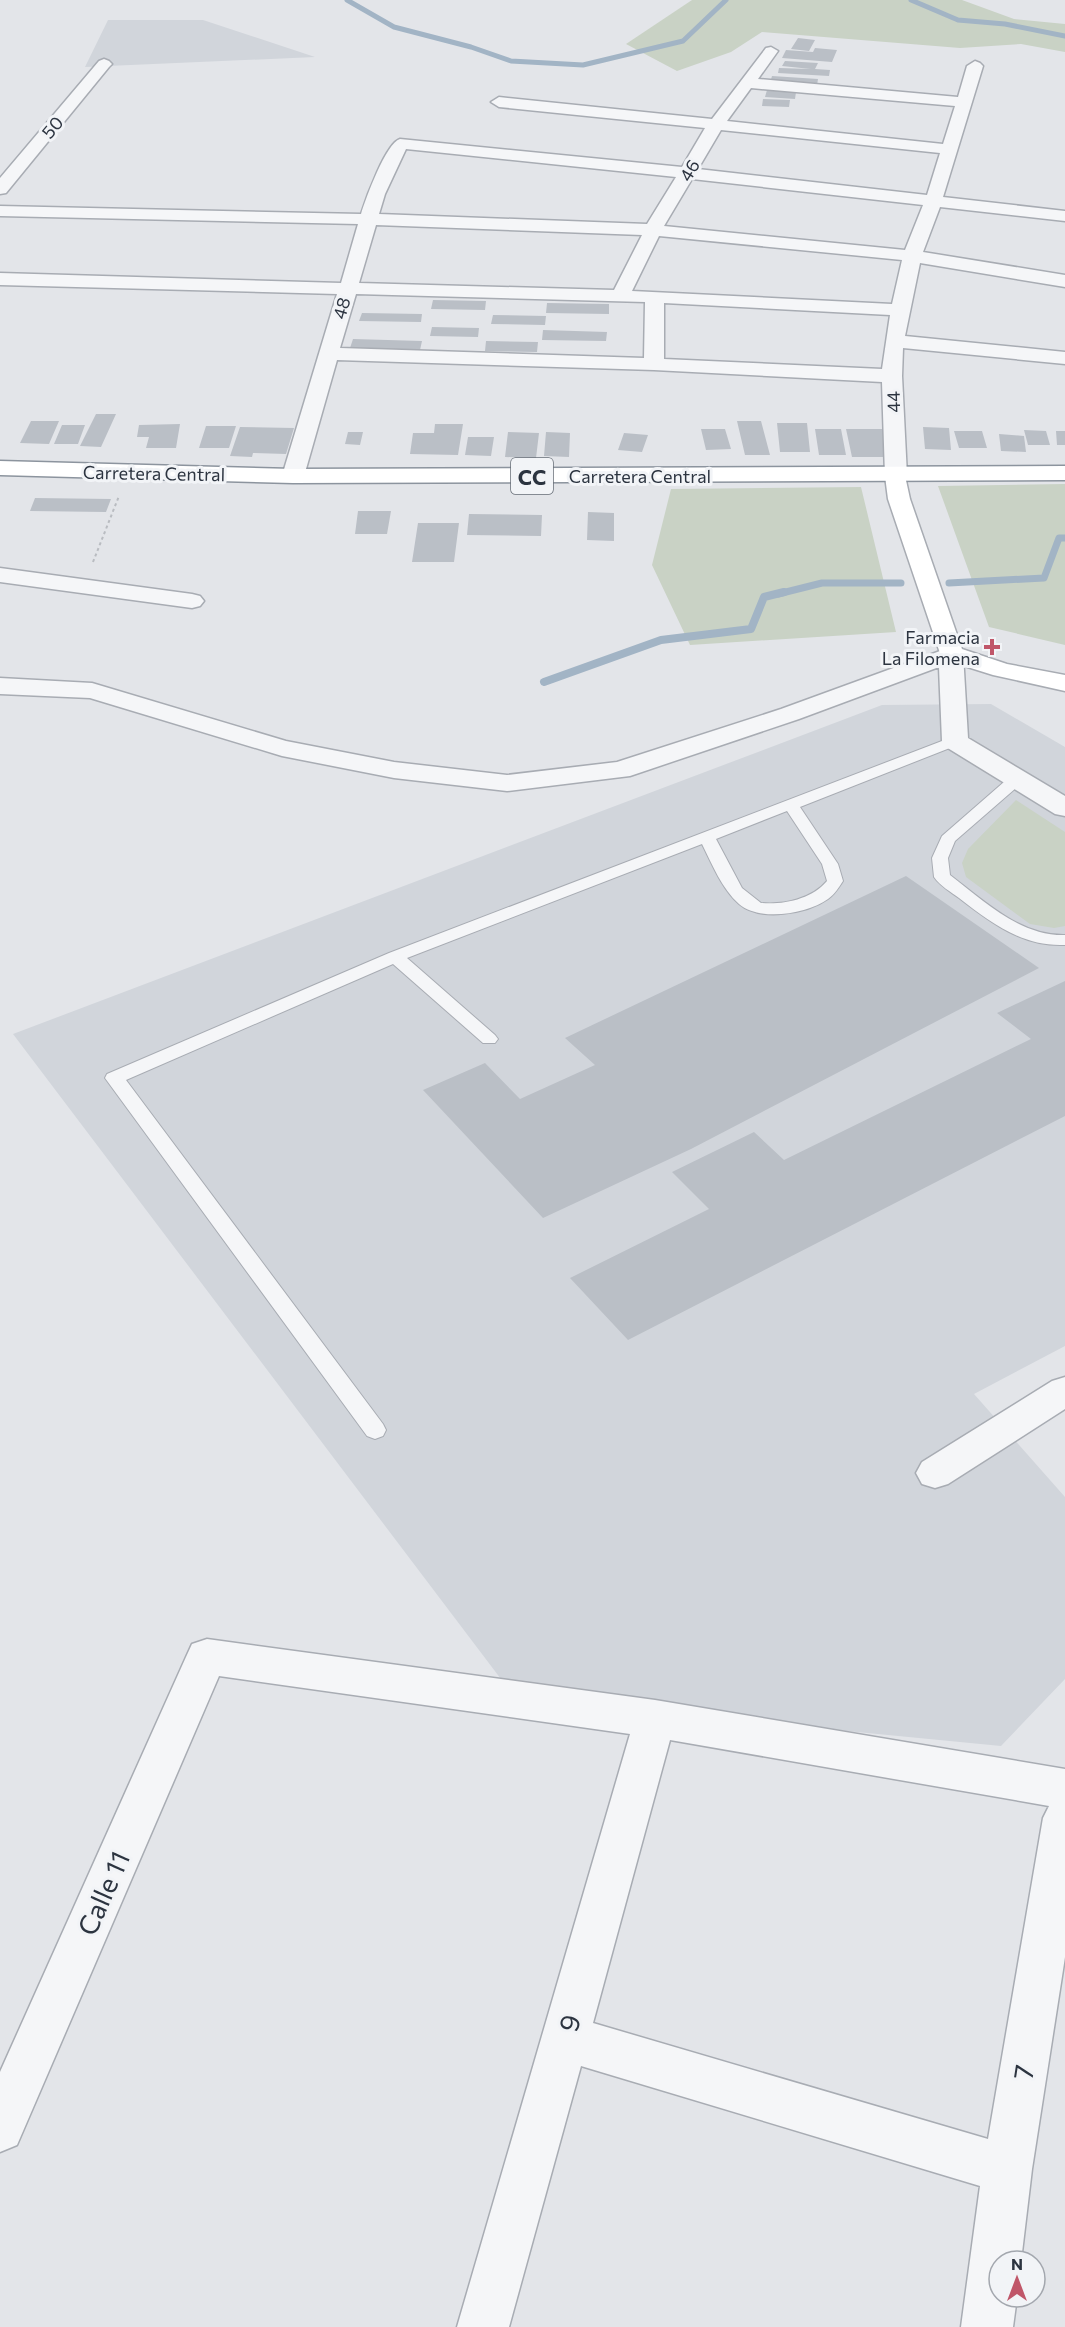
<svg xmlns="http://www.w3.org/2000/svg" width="1065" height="2327" font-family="Commissioner,sans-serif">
  <rect width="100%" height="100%" fill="#e3e5e9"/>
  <path fill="#d1d5db" d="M108 20H203L315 57 85 67Z
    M991 704 1065 747V1346L974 1394 1065 1497V1679L1001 1746 516 1699 13 1034 882 705Z"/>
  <path fill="#c9d2c5" d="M692 0H962L1014 19 1065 24V52L1021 44 960 48 762 32 731 52 677 71 626 44Z
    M1065 484V645L989 627 938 486Z
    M861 487 896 632 690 645 652 565 671 489Z
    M1016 800 1065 832V926L1054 928 1030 924 966 877 962 863 968 849Z"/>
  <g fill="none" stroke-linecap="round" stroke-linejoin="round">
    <path stroke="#a2b4c5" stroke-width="5" d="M347 0 394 27 471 47 511 61 583 65 683 41 726 0
      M911 0 958 20 1005 24 1065 36"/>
    <path stroke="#a2b4c5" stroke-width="7" d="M949 583 1044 578 1059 538H1065
      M778 594 822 583H901"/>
    <path stroke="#a2b4c5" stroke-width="8" d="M544 682 661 640 751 629 764 597 784 592"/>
  </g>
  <path fill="#babfc6" d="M798 38 815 40 809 51 791 49Z
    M815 48 837 50 832 62 782 58 786 50 813 52Z
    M785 61 818 63 815 69 830 70 829 76 778 73 779 68 811 69 782 66Z
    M772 76 818 79 817 85 770 83Z
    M767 90 796 92 795 99 765 97Z
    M763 99 790 100 789 107 762 106Z
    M433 300 486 301 485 310 431 309Z
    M547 303 609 304V314L546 313Z
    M362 313 422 314 421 322 359 321Z
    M493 315 546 316 545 325 491 324Z
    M432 327 479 328 478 337 430 336Z
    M543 330 607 332 606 341 542 340Z
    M353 339 422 341 420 350 350 348Z
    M486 341 538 342 537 352 485 351Z
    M96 414H116L101 447 80 446Z
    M31 421H59L49 444 20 443Z
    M737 421H761L770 455H745Z
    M777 423H807L810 452H780Z
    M180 424 176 448H146L149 437H137L139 425Z
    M435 424H463L458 455 410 454 413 433H434Z
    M62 425H85L78 444H54Z
    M206 426H236L229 448H199Z
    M240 427 294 428 286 454 253 453 252 457 230 456Z
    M923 427 949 428 951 450 925 449Z
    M701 429H725L731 449 706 450Z
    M815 429H841L846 455H819Z
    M846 429H884L890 457H852Z
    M1024 430 1046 431 1050 445H1028Z
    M954 431H982L987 448H959Z
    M1056 431H1065V445H1057Z
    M348 432H363L360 445 345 444Z
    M508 432 539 433 536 458 505 457Z
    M546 432 570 433 569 457 544 456Z
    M624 433 648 435 642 452 618 450Z
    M999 434 1024 436 1026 452 1001 451Z
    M468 437H494L491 456 465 455Z
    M35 498 111 499 106 512 30 511Z
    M358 511H391L387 534H355Z
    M588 512 614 513V541L587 540Z
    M469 514 542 515 541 536 467 535Z
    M418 523H459L454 562H412Z
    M906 876 1039 968 691 1149 543 1218 423 1090 485 1063 520 1099 595 1065 565 1038Z
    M1065 981V1116L628 1340 570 1278 709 1209 672 1172 754 1132 784 1160 1031 1039 997 1013Z"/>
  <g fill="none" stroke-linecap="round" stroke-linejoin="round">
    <defs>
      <path id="lane" d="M955 736 963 741 960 744 800 807 838 864 843 881C839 887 835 894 828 899 807 914 760 922 739 904 722 889 712 864 702 844L407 958 495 1035 498 1039 495 1043H483L393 964 126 1080 383 1424 386 1430 383 1436 375 1439 367 1436 105 1078 107 1074 389 953ZM787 811 822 864 827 881C812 899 784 905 761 903L742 888 716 839Z
        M1018 773 1024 775 1026 778 1024 781 955 841 948 858 950 875C984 901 1020 936 1065 935V945C1023 947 991 923 959 898 951 892 940 886 934 877L932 858 942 836 1012 775Z"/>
      <path id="street" d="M771 47 778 51 758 79 958 97 967 66 975 61 980 63 983 66 943 197 1065 211V221L940 207 923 252 1065 275V287L920 263 905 336 1065 352V364L903 348 902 376 907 476 904 481H888L885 476 882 382 654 370 337 360 304 476 301 481H285L282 476 337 294 0 285V273L341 283 358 224 0 216V206L361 214C366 198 386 143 400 139L682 167 705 128 499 107 491 102 499 97 712 119 766 48ZM751 88 955 106 943 144 727 121ZM721 130 940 153 927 195 698 169ZM406 149 676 177 647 224 379 214 385 194ZM692 179 923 205 905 250 664 226ZM376 225 642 235 614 290 359 283ZM659 236 902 260 892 304 632 291ZM356 294 645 302 644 358 340 348ZM664 303 890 315 882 369 664 359Z
        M104 59 109 61 112 64 109 67 6 193 0 194V178L99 61Z
        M0 568 192 594 200 596 204 601 200 606 192 608 0 582Z
        M951 647 960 649 963 654 968 738 1065 796V816L1055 814 946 747 942 741 939 667 799 719 630 776 507 791 394 778 282 756 90 698 0 694V678L92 683 286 741 394 762 507 775 617 762 781 709Z
        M1065 1377V1409L948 1484 935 1488 922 1484 916 1473 922 1462 1052 1381Z
        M207 1639 655 1700 1065 1769V1957L1032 2169 1021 2261H999V2297H1017L1013 2327H961L980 2186 581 2066 509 2327H457L630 1734 219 1676 17 2145 0 2152V2072L186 1657 192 1644ZM670 1740 1049 1806 1043 1818 988 2139 593 2023Z"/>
      <path id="secondary" d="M896 469 904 471 910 499 962 649 1007 664 1065 675V691L993 675 942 659 888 499 885 476 888 471Z"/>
      <path id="highway" d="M0 461 293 469 1065 466V480L293 483 0 475Z"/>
    </defs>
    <use href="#lane" stroke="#a8acb3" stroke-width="2"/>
    <use href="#street" stroke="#a8acb3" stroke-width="3"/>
    <use href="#secondary" stroke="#a8acb3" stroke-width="3"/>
    <use href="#highway" stroke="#8c949e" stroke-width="3"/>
    <path stroke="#b9bcc1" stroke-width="2" stroke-dasharray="3 3" stroke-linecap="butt" d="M93 562 119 496"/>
    <use href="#lane" fill="#f5f6f8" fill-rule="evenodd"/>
    <use href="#street" fill="#f5f6f8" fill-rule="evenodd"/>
    <use href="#secondary" fill="#fff" fill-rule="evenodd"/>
    <use href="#highway" fill="#fff" fill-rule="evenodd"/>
  </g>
  <path fill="#c05669" stroke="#f2f4f7" stroke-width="2" d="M989 638h6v6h6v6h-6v6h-6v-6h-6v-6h6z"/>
  <g text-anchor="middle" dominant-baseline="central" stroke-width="6" stroke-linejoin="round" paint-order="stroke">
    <g font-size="18" fill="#2c3440" stroke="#f2f4f7">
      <text transform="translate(52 127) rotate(-50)">50</text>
      <text transform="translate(689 170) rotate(-59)">46</text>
      <text transform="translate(341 308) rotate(-74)">48</text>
      <text transform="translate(893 402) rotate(-92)">44</text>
      <text transform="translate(154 473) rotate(1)">Carretera Central</text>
      <text x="640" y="476">Carretera Central</text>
    </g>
    <g font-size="18" fill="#2c3440" stroke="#f2f4f7" text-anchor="end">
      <text x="980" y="637">Farmacia<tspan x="980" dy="21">La Filomena</tspan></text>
    </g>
    <rect fill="#f2f4f7" stroke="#676e77" stroke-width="1.5" x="511" y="458" width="42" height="36" rx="4.5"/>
    <g font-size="21" font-weight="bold" fill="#2c3440">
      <text x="532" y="476">CC</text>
    </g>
    <g font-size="27" fill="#2c3440" stroke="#f2f4f7">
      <text transform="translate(103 1893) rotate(-66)">Calle 11</text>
      <text transform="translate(569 2023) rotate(-74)">9</text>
      <text transform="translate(1023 2072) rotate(-81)">7</text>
    </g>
  </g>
  <g transform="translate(1017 2279)"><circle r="28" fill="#f2f4f7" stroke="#a3a7ae" stroke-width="1.5"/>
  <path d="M0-4.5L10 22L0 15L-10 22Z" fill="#c05669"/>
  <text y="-9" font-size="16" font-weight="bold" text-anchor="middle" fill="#2c3440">N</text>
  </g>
</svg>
